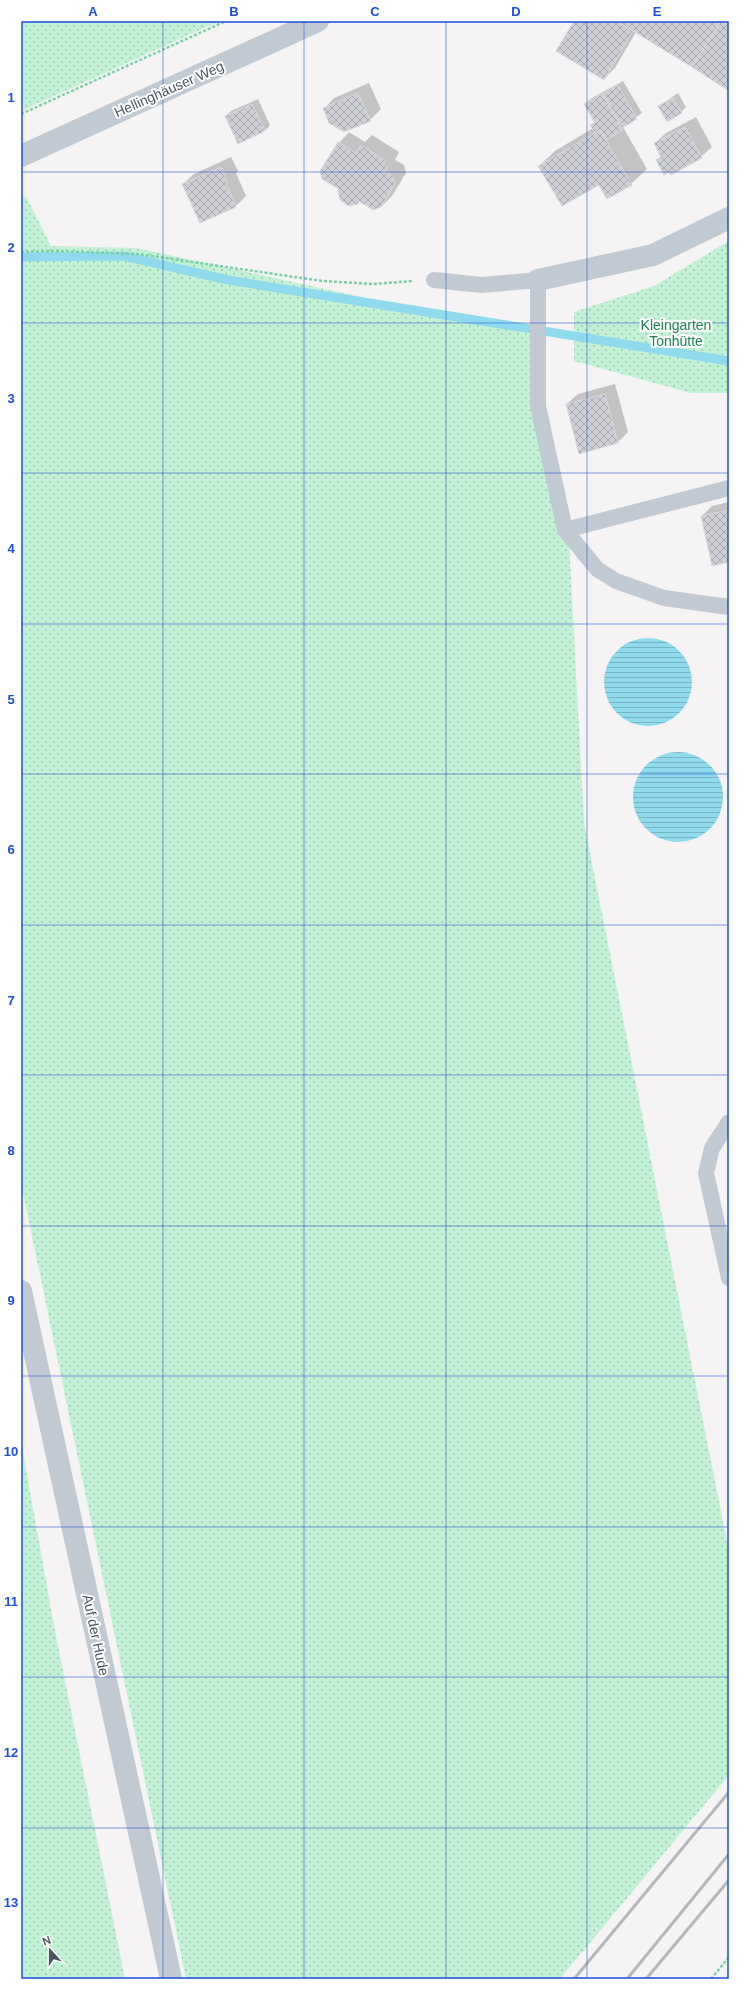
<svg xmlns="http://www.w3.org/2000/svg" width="750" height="2000" font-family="Helvetica,sans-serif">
  <defs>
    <pattern id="grass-dots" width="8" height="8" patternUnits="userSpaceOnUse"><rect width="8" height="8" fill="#c3f1d5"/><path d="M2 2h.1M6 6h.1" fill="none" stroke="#a0c6b0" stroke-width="1.8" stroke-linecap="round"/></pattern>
    <pattern id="water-rules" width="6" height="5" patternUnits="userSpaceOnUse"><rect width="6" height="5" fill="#90daee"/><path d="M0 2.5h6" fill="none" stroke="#78b4c4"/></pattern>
    <pattern id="building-cross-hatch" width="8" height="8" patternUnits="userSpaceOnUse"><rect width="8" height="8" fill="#cdcfd5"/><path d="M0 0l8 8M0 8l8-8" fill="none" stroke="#a8abb0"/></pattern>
  </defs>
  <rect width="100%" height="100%" fill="#f5f3f3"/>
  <path fill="url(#grass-dots)" d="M21 21H220L21 111Z
    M26 196 51 246 137 248 544 337 545 406 568 523 584 823 729 1552V1775L560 1979H186L21 1183V199Z
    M729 241V393H691L574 361V312L654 286Z
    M21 1442 55 1631 125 1979H21Z"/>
  <path fill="url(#water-rules)" d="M604 682a44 44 0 1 1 88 0a44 44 0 1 1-88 0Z
    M633 797a45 45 0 1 1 90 0a45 45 0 1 1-90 0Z"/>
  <path fill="#0003" d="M575 21H729V90L636 32 615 68 604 79Z
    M623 81 642 113 623 127 647 169 631 184 608 198 599 183 539 166 555 151 593 128 592 125 596 121 585 104 590 99Z
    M369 83 381 109 370 120 324 109 334 98Z
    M678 93 686 107 681 112 659 106Z
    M258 99 270 125 265 131 226 116 231 111Z
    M696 117 712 147 701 157 657 160 662 156 655 143 666 133Z
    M349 132 365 142 372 135 399 152 395 160 404 165 406 173 392 196 381 207 360 201 357 203 341 189 339 143Z
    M231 157 238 171 236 173 246 196 236 206 183 184 194 174Z
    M615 384 628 432 617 443 567 404 578 394Z
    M729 502V561L702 516 712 506Z"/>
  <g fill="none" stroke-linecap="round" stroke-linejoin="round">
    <path stroke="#90daee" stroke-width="9" d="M21 257 124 256 228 280 729 361"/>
  </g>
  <path fill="url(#building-cross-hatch)" stroke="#d7d9de" d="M574 21H617L633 31 604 80 556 51Z
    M617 21H721L692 67Z
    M721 21 729 25V91L692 67Z
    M618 85 637 119 622 128 603 94Z
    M358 93 371 121 344 132 329 123 323 108Z
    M602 94 623 130 606 140 600 130 595 133 590 125 595 123 584 104Z
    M673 98 682 113 667 122 658 106Z
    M252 104 265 131 238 144 225 116Z
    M685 127 702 158 671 175 669 172 664 175 656 160 661 157 654 143Z
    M600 130 632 185 607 199 599 185 562 206 538 166Z
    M338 142 356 153 361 145 389 163 385 171 393 176 395 184 381 207 373 210 359 201 358 204 349 206 340 200 338 191 339 189 322 179 320 171Z
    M221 167 228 183 226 184 236 207 200 223 182 184Z
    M605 394 618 443 579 454 566 404Z
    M729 510V562L712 566 701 516Z"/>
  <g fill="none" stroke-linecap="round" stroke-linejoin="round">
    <path stroke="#7ad0a6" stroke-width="2.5" stroke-dasharray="3 2" stroke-linecap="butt" d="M21 114 226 21
      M21 252 52 251 138 254 322 281 374 284 412 281
      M711 1979 729 1957"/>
    <path stroke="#c1cad2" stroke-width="16" d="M434 280 482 285 538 280V406L565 530 597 569 616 581 664 598 729 607
      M565 530 729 488
      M729 1122 712 1148 706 1173 729 1278"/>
    <path stroke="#c1cad2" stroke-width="22" d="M538 280 653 255 729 218
      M21 1291 171 1979"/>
    <path stroke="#c1cad2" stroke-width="22" d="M21 156 318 21"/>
    <path stroke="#b5b8bd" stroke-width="3" d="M574 1979 729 1792
      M627 1979 729 1854
      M646 1979 729 1880"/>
  </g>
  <path fill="none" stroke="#1d4ed8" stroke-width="1" stroke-opacity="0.55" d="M163 21V1979M304 21V1979M446 21V1979M587 21V1979M21 172H729M21 323H729M21 473H729M21 624H729M21 774H729M21 925H729M21 1075H729M21 1226H729M21 1376H729M21 1527H729M21 1677H729M21 1828H729"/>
  <g text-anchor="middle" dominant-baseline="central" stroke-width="4" stroke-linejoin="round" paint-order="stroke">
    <g font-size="14" fill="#4a5661" stroke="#fff">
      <text transform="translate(169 89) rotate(-24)">Hellinghäuser Weg</text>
      <text transform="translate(96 1635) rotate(78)">Auf der Hude</text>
    </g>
    <g font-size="14" fill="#17864f" stroke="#fff">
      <text x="676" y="325">Kleingarten<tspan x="676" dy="16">Tonhütte</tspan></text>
    </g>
  </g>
  <rect width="750" height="2000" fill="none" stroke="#ffffff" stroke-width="44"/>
  <g transform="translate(50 1950) rotate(339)" stroke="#ffffff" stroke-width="3" paint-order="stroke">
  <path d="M0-3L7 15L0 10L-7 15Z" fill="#4a5661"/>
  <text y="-6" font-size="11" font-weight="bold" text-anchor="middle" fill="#4a5661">N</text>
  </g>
  <rect x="22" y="22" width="706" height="1956" fill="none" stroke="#1d4ed8" stroke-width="1.5"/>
  <g font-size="13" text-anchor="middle" font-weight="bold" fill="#1d4ed8">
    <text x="93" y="16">A</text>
    <text x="234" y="16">B</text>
    <text x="375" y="16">C</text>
    <text x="516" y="16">D</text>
    <text x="657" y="16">E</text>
    <text x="11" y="102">1</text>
    <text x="11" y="252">2</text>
    <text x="11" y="403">3</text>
    <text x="11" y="553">4</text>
    <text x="11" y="704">5</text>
    <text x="11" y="854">6</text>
    <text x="11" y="1005">7</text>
    <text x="11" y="1155">8</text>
    <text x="11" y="1305">9</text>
    <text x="11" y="1456">10</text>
    <text x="11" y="1606">11</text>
    <text x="11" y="1757">12</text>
    <text x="11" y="1907">13</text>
  </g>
</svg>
